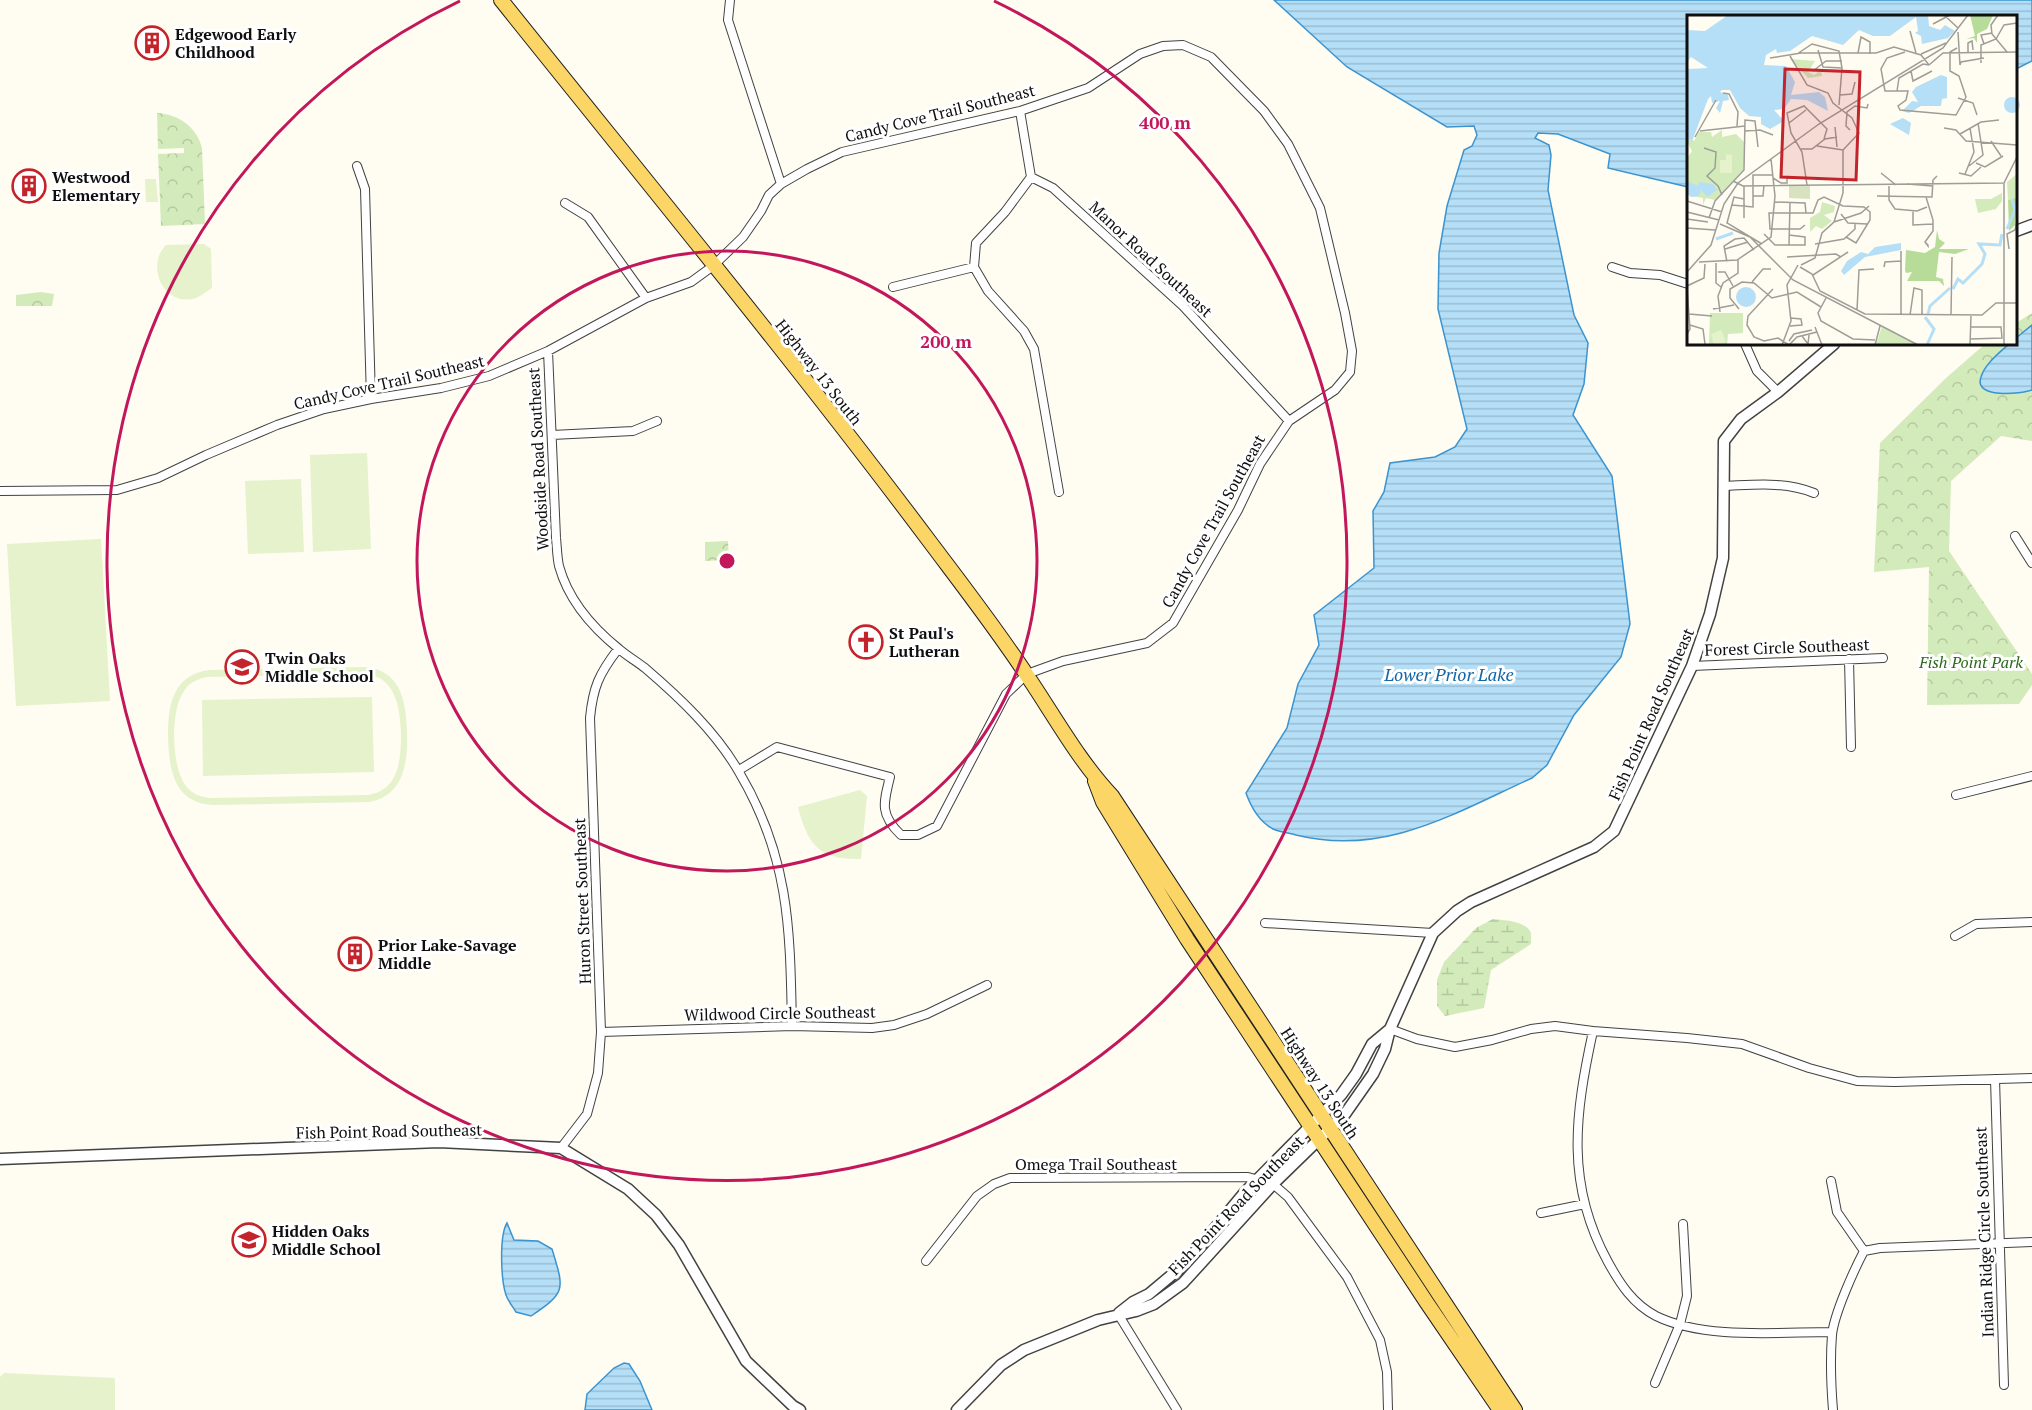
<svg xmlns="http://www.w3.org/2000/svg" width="2032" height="1410" font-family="'PT Serif',serif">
  <defs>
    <pattern id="wetland-marsh" width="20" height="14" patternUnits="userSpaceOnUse" patternTransform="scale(1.5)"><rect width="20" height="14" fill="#d3ebba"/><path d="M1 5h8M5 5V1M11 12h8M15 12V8" fill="none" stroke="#b4c89f"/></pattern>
    <pattern id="park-crowns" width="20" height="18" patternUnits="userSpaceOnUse" patternTransform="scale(1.5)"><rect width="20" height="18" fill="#d3ebba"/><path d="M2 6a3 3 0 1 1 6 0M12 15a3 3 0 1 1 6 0" fill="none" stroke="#b4c89f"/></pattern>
    <pattern id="water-rules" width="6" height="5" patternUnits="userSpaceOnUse" patternTransform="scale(1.5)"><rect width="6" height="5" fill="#b5dff7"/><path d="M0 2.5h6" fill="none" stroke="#9abed3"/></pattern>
  </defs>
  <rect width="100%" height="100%" fill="#fffcf2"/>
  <path fill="url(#wetland-marsh)" d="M1493 919C1503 920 1527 921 1531 933 1531 934 1531 942 1531 944L1491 970 1484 1008 1445 1016 1437 1006V980L1444 962 1476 928Z"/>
  <path fill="url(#park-crowns)" d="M157 113C178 114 197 127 202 148L205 224 161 226 158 154 184 153V148L158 149Z
    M41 292 54 294 52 306H16V295Z
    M2032 313V441L2001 436 1951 481 1949 551 2032 674V685L2019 704 1927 705 1929 567 1874 572 1880 443 1946 378 1985 344H2016V323Z
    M728 541 729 560 705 561V542Z"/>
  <path fill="#e5f2cc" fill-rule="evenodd" d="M145 179H156L158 202H146Z
    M204 244 211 249 212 288C207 291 201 296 196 298 164 308 145 266 166 245Z
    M367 453 371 549 313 552 310 455Z
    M301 479 304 552 248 554 245 481Z
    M101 539 110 701 16 706 7 544Z
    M363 667C401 669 406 701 407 732 408 762 404 796 369 802L213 805C173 803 169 768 168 736 168 705 173 674 210 670ZM363 674C395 675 400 706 401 732 401 758 400 790 368 795L210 798C200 797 192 794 186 786 171 767 170 710 184 691 189 682 198 679 207 677Z
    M372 697 374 772 203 776 202 700Z
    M860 790 867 796 861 859C819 860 808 845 798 807Z
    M4 1373 115 1378V1410H0V1377Z"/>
  <path fill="url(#water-rules)" stroke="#3b94d0" stroke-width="1.5" d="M1274 0H2032V61L2016 69V16H1688V187L1608 168 1610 154 1558 134 1538 133 1535 138 1549 145 1551 155 1548 190 1574 315 1588 343 1584 384 1573 415 1612 476 1630 624 1621 657 1574 715 1547 765 1532 778C1455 813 1384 857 1296 835 1289 833 1280 832 1273 829 1260 822 1251 807 1246 793L1287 728 1298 684 1319 645 1314 615 1374 568 1373 511 1384 492 1390 463 1435 457 1455 447 1467 429 1438 309 1439 253 1447 206 1464 150 1472 146 1477 135 1474 126 1447 127 1347 67Z
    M2032 325V390C2021 394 1973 399 1981 377 1985 364 1999 353 2009 344H2016V338Z
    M507 1223 514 1240 538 1241 552 1249C564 1289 567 1292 531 1316L516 1312C513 1307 508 1301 506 1295 501 1280 499 1236 507 1223Z
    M624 1363 629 1364 640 1381 652 1410H585L587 1394 614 1368Z"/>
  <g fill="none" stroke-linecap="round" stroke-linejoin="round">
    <defs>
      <path id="minor" d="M730 0 728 20 781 184
        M1020 111 1031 177 1053 188 1183 306 1289 421
        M357 166 365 189 371 399
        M1031 177 1005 212 976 243 974 267 988 291 1024 331 1034 349 1059 492
        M565 203 588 217 646 298
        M1612 267 1630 273 1660 275 1688 284
        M893 287 974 267
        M1745 344 1757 371 1778 392
        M548 351 556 538C557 547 557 557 559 566 568 599 593 628 619 649 627 656 636 661 645 668 680 698 716 732 739 772 790 858 790 930 792 1026
        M552 435 633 431 657 421
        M1723 486C1754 485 1784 481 1814 493
        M0 491 117 490 158 478 206 455 277 425 324 409 371 399 441 388 489 376 548 351 646 298 691 282 713 266 743 237 761 211 769 195 781 184 807 169 842 152 1020 111 1088 88 1140 54 1163 46 1183 45 1211 57 1264 111 1288 144 1320 208 1345 313 1352 351 1350 372 1335 390 1289 421 1260 464 1238 510 1173 623 1147 643 1063 661 1027 674 1006 694 937 826 918 835H901C880 815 883 804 890 777L777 747 739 770
        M2015 536 2032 563
        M1849 659 1851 747
        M1692 666 1883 658
        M1956 795 2032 776
        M1265 923 1433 933
        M1955 936 1976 924 2032 922
        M1390 1029 1417 1039 1455 1047 1492 1040 1531 1029 1555 1026 1593 1031 1687 1038 1742 1044 1809 1068 1857 1081 1895 1082 2032 1078
        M1593 1031C1575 1114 1565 1184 1608 1262 1620 1284 1633 1304 1656 1316 1705 1340 1779 1332 1832 1332
        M601 1032 792 1026 872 1028 894 1025 927 1014 987 985
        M1995 1079 2004 1385
        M561 1148 587 1114 598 1073 601 1032 590 718C593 687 599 674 618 649
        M1831 1181 1837 1212 1864 1251
        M1541 1213 1585 1204
        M926 1261 977 1196 994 1184 1010 1178 1248 1177 1273 1184 1288 1197 1347 1277 1380 1340 1387 1372 1388 1410
        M1118 1314 1177 1410
        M1655 1383 1680 1324 1687 1296 1683 1224
        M1833 1410C1831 1385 1830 1360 1832 1335 1834 1314 1854 1270 1864 1251L1880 1248 2032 1242"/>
      <path id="tertiary" d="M2016 231 2032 225
        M0 1159 439 1142 561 1148 628 1189 656 1215 679 1245 746 1361 793 1406 800 1410
        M1119 1313 1133 1302 1149 1294 1186 1263 1246 1191 1341 1095 1356 1074 1372 1044 1390 1029
        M957 1410 1001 1365 1024 1350 1098 1320 1136 1311 1154 1304 1183 1283 1273 1184 1345 1114 1373 1074 1385 1049 1390 1029 1433 933 1457 911 1471 902 1594 847 1614 831 1692 666 1710 614 1723 558 1724 441 1741 419 1778 392 1834 344"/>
      <path id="primary" d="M501 0C645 180 792 358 930 542 963 586 998 631 1028 677 1055 717 1079 761 1112 796L1515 1410
        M1095 781 1103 802 1187 939 1427 1303 1500 1410"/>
    </defs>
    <use href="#minor" stroke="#424242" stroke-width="10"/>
    <use href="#tertiary" stroke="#424242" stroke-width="13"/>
    <use href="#primary" stroke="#202020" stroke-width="16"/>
    <use href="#minor" stroke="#fff" stroke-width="8"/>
    <use href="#tertiary" stroke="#fff" stroke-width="10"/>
    <use href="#primary" stroke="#fbd666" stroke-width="14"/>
  </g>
  <g fill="none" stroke="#c2185b" stroke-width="3">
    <circle cx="727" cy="561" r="310"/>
    <path d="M994 1A620 620 0 1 1 460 1"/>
  </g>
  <defs>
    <symbol id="building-ring" viewBox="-11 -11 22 22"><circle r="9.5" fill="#fff" stroke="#c3242b" stroke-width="1.5"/><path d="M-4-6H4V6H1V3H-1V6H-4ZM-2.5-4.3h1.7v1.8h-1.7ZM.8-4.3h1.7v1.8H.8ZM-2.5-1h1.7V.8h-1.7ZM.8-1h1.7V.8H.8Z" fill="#c3242b"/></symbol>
    <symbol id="church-ring" viewBox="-11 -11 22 22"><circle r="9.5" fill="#fff" stroke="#c3242b" stroke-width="1.5"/><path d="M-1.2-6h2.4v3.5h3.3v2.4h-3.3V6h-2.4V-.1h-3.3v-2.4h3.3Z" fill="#c3242b"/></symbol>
    <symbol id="school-ring" viewBox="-11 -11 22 22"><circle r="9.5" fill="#fff" stroke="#c3242b" stroke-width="1.5"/><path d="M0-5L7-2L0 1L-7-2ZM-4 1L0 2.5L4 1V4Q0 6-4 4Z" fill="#c3242b"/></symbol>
  </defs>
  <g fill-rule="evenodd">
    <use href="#building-ring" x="133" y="24" width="38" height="38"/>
    <use href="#building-ring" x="10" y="167" width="38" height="38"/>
    <use href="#church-ring" x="847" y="623" width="38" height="38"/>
    <use href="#school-ring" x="223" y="648" width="38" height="38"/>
    <use href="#building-ring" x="336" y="935" width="38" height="38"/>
    <use href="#school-ring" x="230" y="1221" width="38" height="38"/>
  </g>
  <g text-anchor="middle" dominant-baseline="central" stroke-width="6" stroke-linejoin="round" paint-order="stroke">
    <g font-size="16" font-weight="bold" fill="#0f0f0f" stroke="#fff" text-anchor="start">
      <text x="175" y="34">Edgewood Early<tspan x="175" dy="18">Childhood</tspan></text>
      <text x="52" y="177">Westwood<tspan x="52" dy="18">Elementary</tspan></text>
      <text x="889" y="633">St Paul's<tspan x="889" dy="18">Lutheran</tspan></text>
      <text x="265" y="658">Twin Oaks<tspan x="265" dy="18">Middle School</tspan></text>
      <text x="378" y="945">Prior Lake-Savage<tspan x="378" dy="18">Middle</tspan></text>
      <text x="272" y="1231">Hidden Oaks<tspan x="272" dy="18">Middle School</tspan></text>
    </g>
    <g font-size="16" fill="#0f0f0f" stroke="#fff">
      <text transform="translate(940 113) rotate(-14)">Candy Cove Trail Southeast</text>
      <text transform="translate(1151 259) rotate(43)">Manor Road Southeast</text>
      <text transform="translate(819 372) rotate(52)">Highway 13 South</text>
      <text transform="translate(389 382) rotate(-13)">Candy Cove Trail Southeast</text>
      <text transform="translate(538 459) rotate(-93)">Woodside Road Southeast</text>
      <text transform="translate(1213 521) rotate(-61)">Candy Cove Trail Southeast</text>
      <text transform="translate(1787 647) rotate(-2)">Forest Circle Southeast</text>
      <text transform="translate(1651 714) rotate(-66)">Fish Point Road Southeast</text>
      <text transform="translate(582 901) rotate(-92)">Huron Street Southeast</text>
      <text transform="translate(780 1013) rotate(-1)">Wildwood Circle Southeast</text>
      <text transform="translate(1320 1083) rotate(57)">Highway 13 South</text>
      <text transform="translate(389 1131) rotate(-1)">Fish Point Road Southeast</text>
      <text x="1096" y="1164">Omega Trail Southeast</text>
      <text transform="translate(1236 1205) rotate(-46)">Fish Point Road Southeast</text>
      <text transform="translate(1984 1232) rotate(-92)">Indian Ridge Circle Southeast</text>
    </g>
    <g font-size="16" font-style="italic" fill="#2d691d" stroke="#fff">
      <text x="1971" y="662">Fish Point Park</text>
    </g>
    <g font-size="18" font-style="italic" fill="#1566a5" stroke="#fff">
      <text x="1449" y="674">Lower Prior Lake</text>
    </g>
  </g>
  <g transform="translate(1687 15)">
    <rect width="330" height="330" fill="#fffcf2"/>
    <path d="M283 0H306L300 14 290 19V28L287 23 279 24 288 21ZM330 182 328 210 322 216 321 185ZM250 215 252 224 258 228 252 234H282L268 239 252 237 249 262 256 264 257 271 252 266H220L225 257 219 258 218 255 219 235 238 238 248 232Z" fill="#b7dc99"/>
    <path d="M330 159V182L321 185 320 167ZM315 178V186L309 194 291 198 288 184H304Z" fill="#d3ebba"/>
    <path d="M102 171H123V184L102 183Z" fill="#d8e2c1"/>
    <path d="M103 44 128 46 121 57 127 60 134 55 135 61 121 63ZM35 115V122L49 119 57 127V154L28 185 19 183 16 190V183L0 180V143L5 136 0 127 4 124 7 126 12 117H24L25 122ZM135 187 148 191 147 197 137 200 145 206 135 214 129 211 123 217V203L133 197ZM23 298H56V318L41 319 40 330H22ZM195 311 231 330H189Z" fill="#d3ebba"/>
    <path d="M39 139 45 140V158H33V145H39ZM34 315 39 327 27 330 24 319Z" fill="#e5f2cc"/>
    <path d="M41 0H241L242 11 253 15 258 10 268 16 261 23 235 29 234 21 228 18 231 16 229 2 203 21H186L172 15 156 30 125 21 103 36 90 38 89 34 79 40 77 50 99 51 108 67 104 80 132 77 138 82 141 96 120 85 104 84 97 94 87 95 97 106 83 114 74 109V102L62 101 53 93 43 75H35L33 77 41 80 42 85 36 86 33 98 29 93 33 86 25 88 24 81 21 84 4 129V124L0 127V54L21 53 4 42 0 47V15L18 16ZM254 60 260 62V83L255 84 254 91H234L222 98 215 96 225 86 231 87 225 77 229 72ZM317 90a8 8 0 1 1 16 0a8 8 0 1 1-16 0ZM216 103 224 108 222 120 203 109ZM0 166 11 171 12 167 26 169 30 175 20 182 14 175 12 181 4 182 0 178ZM214 228V235L178 242 157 260 154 256 160 246 174 237 181 239 188 232ZM49 282a10 10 0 1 1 20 0a10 10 0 1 1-20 0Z" fill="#b5dff7"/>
    <path fill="none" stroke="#b5dff7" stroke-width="3" d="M320 214 328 195 325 184M29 224 46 218M266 274 271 264 276 268 295 249 298 239 292 229 313 230 315 219M241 299 243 291 263 273M238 302 247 314 240 330"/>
    <path fill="none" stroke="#9f9d97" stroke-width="1.5" d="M257 0 271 13M311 0 304 10 305 19 320 37M246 9 263 0M223 16 229 38M271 17 273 50 274 47 297 43M297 29 294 20 305 18M131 35 136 52 155 53M218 37 200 43 194 54 198 76H221L219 85 211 91 213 95 269 100 279 82 272 61 263 56V37L270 33M281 37V28L285 26 286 35M171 38 174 22 183 27V39M110 39 125 29 152 36 155 53 152 90M234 39 259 28M103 41 120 70 141 78 146 88 165 103 172 118 156 135V178L147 207 135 218 128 243 114 250M83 43 114 38H189L207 32 234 40 242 50M294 48V30L309 24 317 10 330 8M242 50 256 38 330 37M126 56 139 46H155M224 56 226 66 245 56M210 76 212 63 236 49 242 50M36 78 42 79 51 97 50 111M153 80 165 79 168 67M271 83 286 88 290 100M102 108 119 95M148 112 150 132M257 113 269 115 279 126 330 130M163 115 159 111 160 97 168 91 180 93 181 89M13 116 58 111M58 116 73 115 86 120M273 119 294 107 312 105M8 122 29 85M304 126 314 141M130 131 156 135M17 133 29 137 28 153 20 161 31 171 35 180M114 134H125L138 124 150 122M289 148 298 152 316 141M282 151 296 140 291 108M194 158 209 170M272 158 284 161 294 152M278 159 287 137 283 113M86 163 94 168H100V163H120M46 166 56 171 318 168M220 169 246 171M120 170 115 137 104 118 100 98 117 91 140 114 137 124M202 171V185L208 194 230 196 240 192M66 181H76L77 170M190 181 245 182 246 165 250 161M57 184 47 182 40 208 75 229M0 186 35 197M88 187 118 188 119 198M45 190 66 192V160H86M226 195V210L246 209M0 197 32 205M154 199 161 208 180 209M22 203 28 186 57 155 58 105 68 106 71 132M57 203V171M0 204 21 207M147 207 174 198 182 191M33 209 63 222 106 265 231 330M118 210 113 214H83L82 198H126L131 185 137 182 156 191 177 192 183 197V205L169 228 159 222M0 213 28 215M77 219 88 230H118V222L102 220M238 227 241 231V230L238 227 246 216V205L239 182M128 229 157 224 168 214V208M102 230 103 188M38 234 61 227M322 234 320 219 328 215 330 206M100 242 149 239 154 242M12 247 50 245 84 222 88 181 84 144M40 247 37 231 48 224 57 223 67 235M29 248V268L34 272M113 252 125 259 133 276 178 299 295 300 309 288H330M197 252 198 247 214 246M0 257 24 230 37 189 51 168 132 109 256 33 281 0M31 257H38L46 271M126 260 161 237M65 267 76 254H84M0 271 17 263 18 249M0 273 3 314 0 319M86 274 61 301 60 310 67 322 77 326 91 323 102 330 110 322 130 317M139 283 131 298 134 306 166 324 188 325M26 294 47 290M52 294 43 283V274L55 267 67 268 85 283 110 277 134 292M170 295 172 255 187 254M33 297 31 281 36 268 51 258V244M2 299 25 301M214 300V236M223 300 227 273 235 275V300M264 300 265 242M3 310 16 314 18 329M103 311 115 310 114 304 104 303M128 312 135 330M115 321 121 329 122 320M283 324 315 323 314 312H283M102 326 107 319 125 315M95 330 104 306 100 270 111 250M188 330 193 311M283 330 284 301M317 330V168L330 142"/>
    <path fill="#c3242b" fill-opacity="0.15" stroke="#c3242b" stroke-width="3" d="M98 54 173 57 169 165 94 162Z"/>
    <rect width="330" height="330" fill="none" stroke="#0f0f0f" stroke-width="3"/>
  </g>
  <circle cx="727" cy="561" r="9" fill="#c2185b" stroke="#fff" stroke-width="3"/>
  <g font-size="18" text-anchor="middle" font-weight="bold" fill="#c2185b" stroke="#fff" stroke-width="6" stroke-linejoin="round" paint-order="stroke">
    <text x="1165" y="129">400 m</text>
    <text x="946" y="348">200 m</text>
  </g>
</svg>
